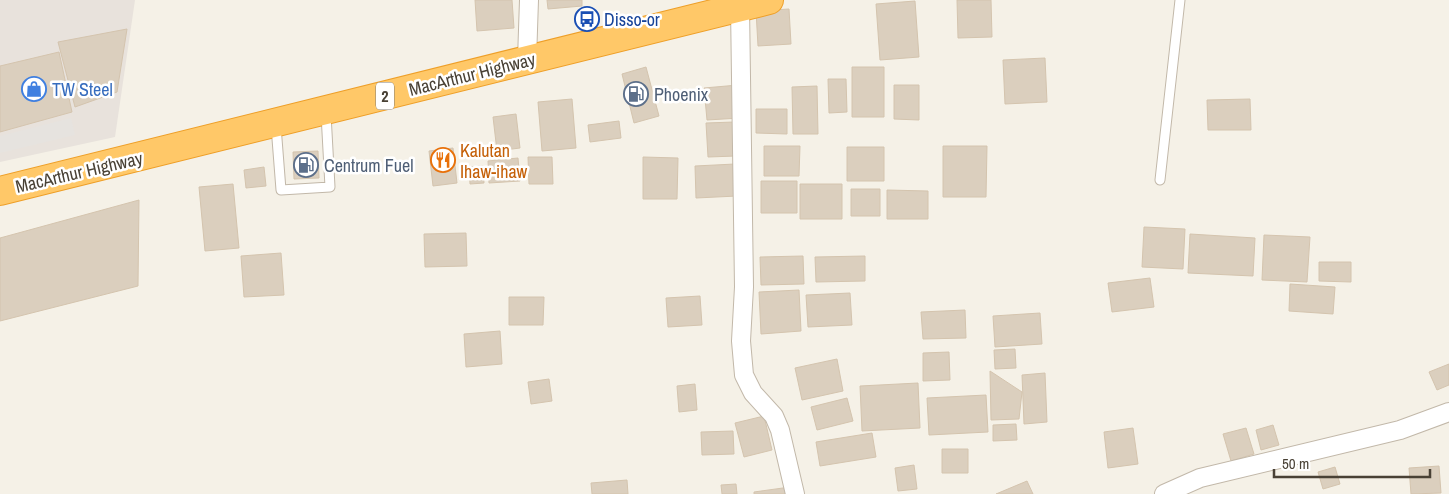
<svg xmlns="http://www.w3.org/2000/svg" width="1449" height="494" font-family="'Archivo Narrow',sans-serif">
  <rect width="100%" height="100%" fill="#f5f1e7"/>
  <path fill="#e8e2dc" d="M0 0H135L115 137 0 162Z"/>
  <path fill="#e6e3df" d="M71 118 75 135 0 153V136Z"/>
  <path fill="#dbcfbe" stroke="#d4c4ae" d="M475 0H512L514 28 477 31Z
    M547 0H582V6L548 9Z
    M957 0H991L992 37 958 38Z
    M915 1 919 57 880 60 876 4Z
    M789 9 791 44 758 46 756 11Z
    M127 29 117 92 75 107 58 42Z
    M59 52 72 112 0 132V66Z
    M1045 58 1047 102 1005 104 1003 60Z
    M646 67 659 116 634 123 622 74Z
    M852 67H884V117H852Z
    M828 79H846L847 112 829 113Z
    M738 85 740 118 707 120 704 88Z
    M894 85H919V120L894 119Z
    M817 86 818 134H793L792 87Z
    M572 99 576 148 542 151 538 102Z
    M1250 99 1251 130H1208L1207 100Z
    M756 109H787V134L756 133Z
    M516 114 520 148 497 151 493 117Z
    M619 121 621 138 590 142 588 125Z
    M734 122 736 156 708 157 706 123Z
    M764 146H800L799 176H764Z
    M943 146H987L986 197H943Z
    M847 147H884V181H847Z
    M453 148 457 183 433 186 429 151Z
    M318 151 319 178 294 179 293 152Z
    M528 157H552L553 184H529Z
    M643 157 678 158 677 199H643Z
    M518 158 520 181 489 183 488 161Z
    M735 164 737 196 696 198 695 166Z
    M483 166 484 183 470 184 469 167Z
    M264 167 266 186 246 188 244 170Z
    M761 181H797V213H761Z
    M233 184 239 248 205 251 199 187Z
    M800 184H842V219H800Z
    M851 189H880V216H851Z
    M887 190 928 191V219H887Z
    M139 200 138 286 0 321V238Z
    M1144 227 1185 229 1183 269 1142 267Z
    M466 233 467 266 425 267 424 234Z
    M1190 234 1255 238 1253 276 1188 273Z
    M1264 235 1310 237 1307 282 1262 280Z
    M281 253 284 295 244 297 241 256Z
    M803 256 804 284 761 285 760 257Z
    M865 256V281L816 282 815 257Z
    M1319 262H1351V282L1319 281Z
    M1150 278 1154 307 1112 312 1108 283Z
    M1290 284 1335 287 1333 314 1289 311Z
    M799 290 801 331 761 334 759 292Z
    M850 293 852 325 808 327 806 295Z
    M700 296 702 325 668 327 666 298Z
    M509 297H544L543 325H509Z
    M965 310 966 338 923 339 921 312Z
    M1040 313 1042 344 995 347 993 316Z
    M500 331 502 364 466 367 464 334Z
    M1015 349 1016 368 995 369 994 350Z
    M949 352 950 380 923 381V353Z
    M837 359 843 391 802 400 795 368Z
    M1449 364V385L1437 390 1429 372Z
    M990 371 1022 392 1019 419 991 420Z
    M1045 373 1047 422 1024 424 1022 375Z
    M549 379 552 401 531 404 528 382Z
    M918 383 920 428 862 431 860 386Z
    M695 384 697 410 679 412 677 386Z
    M986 395 988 432 929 435 927 398Z
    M847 398 853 421 817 430 811 407Z
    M764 416 772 450 744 457 735 423Z
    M1016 424 1017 440 993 441V425Z
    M1273 425 1279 445 1261 450 1256 430Z
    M1133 428 1138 464 1108 468 1104 432Z
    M1246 428 1254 454 1231 461 1223 434Z
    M733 431 734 454 702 455 701 432Z
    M872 433 876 457 820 466 816 442Z
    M942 449H968V473H942Z
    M914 465 917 489 898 491 895 468Z
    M1439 466 1441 493 1411 494 1409 468Z
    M1335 467 1340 484 1323 489 1318 472Z
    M627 480 628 494H592L591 483Z
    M1027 481 1033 494H996Z
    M736 484 737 494H722L721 485Z
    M790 487 791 494H754V492Z"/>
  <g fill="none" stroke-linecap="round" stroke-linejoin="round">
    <defs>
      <path id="lane" d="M276 126 281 190 330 187 326 114
        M1160 180 1180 0"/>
      <path id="street" d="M740 7 744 287 741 341 744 375 753 393 774 416 780 430 795 494
        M527 60 529 0
        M1164 494 1200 478 1400 430 1449 412"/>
      <path id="highway" d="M0 191 769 0"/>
    </defs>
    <use href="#lane" stroke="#c2b8a9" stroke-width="11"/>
    <use href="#street" stroke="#c2b8a9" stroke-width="20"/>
    <use href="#highway" stroke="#ee9f28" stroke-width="30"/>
    <use href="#lane" stroke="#fff" stroke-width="9"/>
    <use href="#street" stroke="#fff" stroke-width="18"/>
    <use href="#highway" stroke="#ffc868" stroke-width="28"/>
  </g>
  <defs>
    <symbol id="bus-ring" viewBox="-11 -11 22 22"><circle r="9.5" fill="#fff" stroke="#1a4fb4" stroke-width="1.5"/><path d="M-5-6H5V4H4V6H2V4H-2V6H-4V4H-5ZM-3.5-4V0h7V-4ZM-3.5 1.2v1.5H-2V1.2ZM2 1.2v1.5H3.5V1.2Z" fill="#1a4fb4"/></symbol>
    <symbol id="shop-ring" viewBox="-11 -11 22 22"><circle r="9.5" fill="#fff" stroke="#3f7fe0" stroke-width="1.5"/><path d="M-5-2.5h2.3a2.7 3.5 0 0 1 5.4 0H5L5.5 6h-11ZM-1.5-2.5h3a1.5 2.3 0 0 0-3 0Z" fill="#3f7fe0"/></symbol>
    <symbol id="fuel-ring" viewBox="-11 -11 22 22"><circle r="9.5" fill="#fff" stroke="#5c6f8a" stroke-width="1.5"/><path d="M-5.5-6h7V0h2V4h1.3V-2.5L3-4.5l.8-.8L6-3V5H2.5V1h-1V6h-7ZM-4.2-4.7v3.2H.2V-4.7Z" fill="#5c6f8a"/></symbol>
    <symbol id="restaurant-ring" viewBox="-11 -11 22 22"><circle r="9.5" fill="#fff" stroke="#e8710a" stroke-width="1.5"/><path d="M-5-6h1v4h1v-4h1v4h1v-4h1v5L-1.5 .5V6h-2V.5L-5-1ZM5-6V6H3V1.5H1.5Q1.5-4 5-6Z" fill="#e8710a"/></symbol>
  </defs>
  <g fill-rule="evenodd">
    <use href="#bus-ring" x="573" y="5" width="28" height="28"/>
    <use href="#shop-ring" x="20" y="75" width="28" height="28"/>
    <use href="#fuel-ring" x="622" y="80" width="28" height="28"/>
    <use href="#restaurant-ring" x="429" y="146" width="28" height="28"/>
    <use href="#fuel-ring" x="292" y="151" width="28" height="28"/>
  </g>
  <g text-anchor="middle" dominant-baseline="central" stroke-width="5" stroke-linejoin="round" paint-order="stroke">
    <rect fill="#fff" stroke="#807a72" stroke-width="1" x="376" y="82.5" width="18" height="27" rx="4"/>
    <g font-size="16" font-weight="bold" fill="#494135">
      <text x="385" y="96">2</text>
    </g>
    <g font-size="18" fill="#164399" stroke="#fff" text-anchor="start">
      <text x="604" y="19">Disso-or</text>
    </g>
    <g font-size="18" fill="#494135" stroke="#fff">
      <text transform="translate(472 74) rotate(-14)">MacArthur Highway</text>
      <text transform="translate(79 172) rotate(-13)">MacArthur Highway</text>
    </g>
    <g font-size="18" fill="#366cbe" stroke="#fff" text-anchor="start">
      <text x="52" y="89">TW Steel</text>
    </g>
    <g font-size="18" fill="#4e5e75" stroke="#fff" text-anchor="start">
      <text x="654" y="94">Phoenix</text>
      <text x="324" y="165">Centrum Fuel</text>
    </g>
    <g font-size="18" fill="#c56008" stroke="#fff" text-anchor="start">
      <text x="460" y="150">Kalutan<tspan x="460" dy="21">Ihaw-ihaw</tspan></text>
    </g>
  </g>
  <path d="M1274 469v8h156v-8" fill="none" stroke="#494135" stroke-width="2.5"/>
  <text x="1282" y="469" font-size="15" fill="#494135" stroke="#ffffff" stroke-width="4" paint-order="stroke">50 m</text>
</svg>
